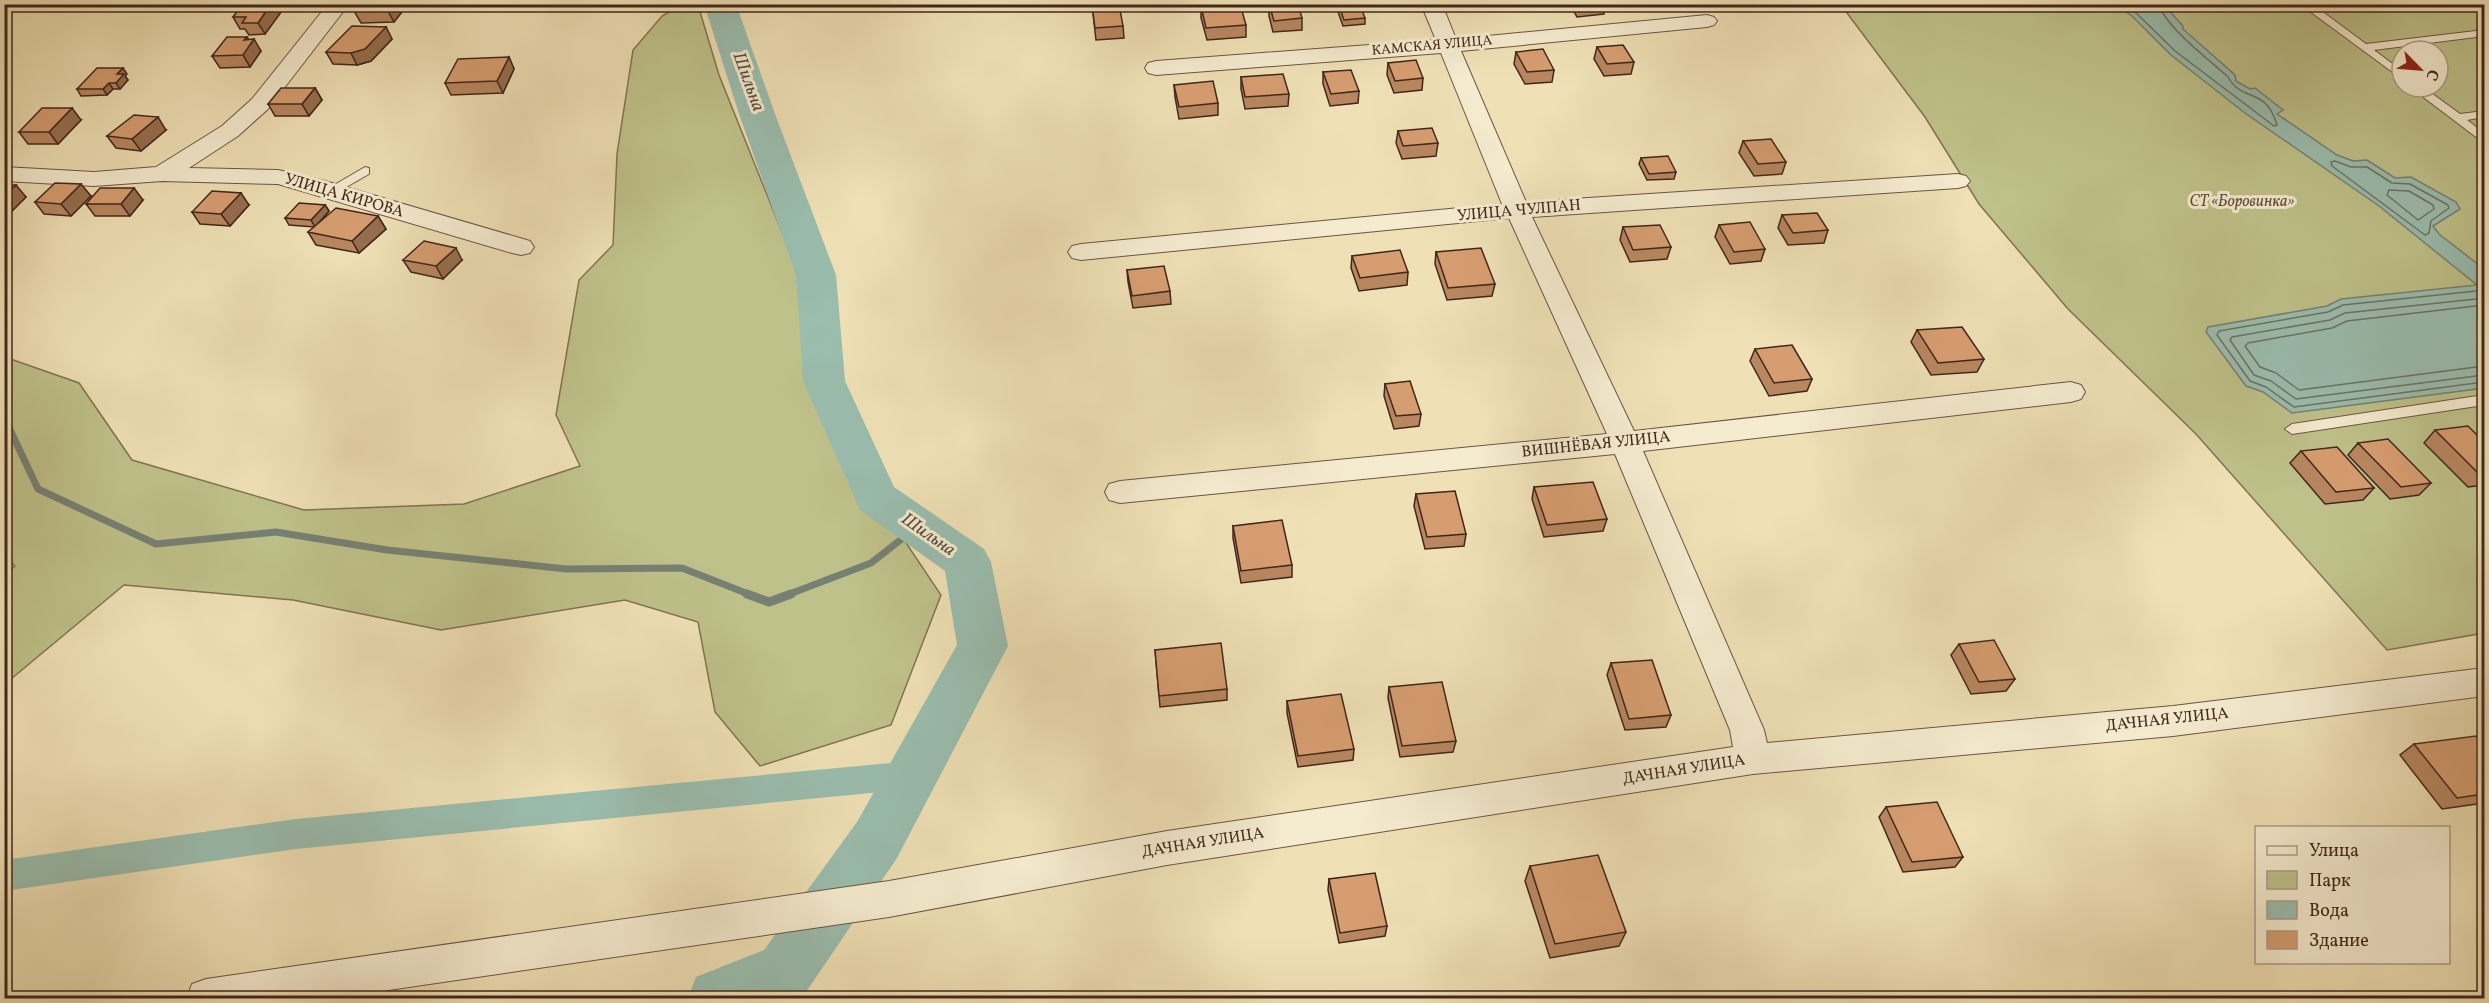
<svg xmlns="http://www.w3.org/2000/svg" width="2489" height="1003" font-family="Vollkorn,serif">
  <rect width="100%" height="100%" fill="#efe0b5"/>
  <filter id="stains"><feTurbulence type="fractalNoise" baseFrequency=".00333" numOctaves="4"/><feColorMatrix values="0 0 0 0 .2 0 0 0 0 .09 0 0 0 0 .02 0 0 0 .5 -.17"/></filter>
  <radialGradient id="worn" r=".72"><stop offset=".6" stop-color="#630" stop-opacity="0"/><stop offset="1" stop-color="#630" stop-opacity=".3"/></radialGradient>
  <path fill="#bfc18a" stroke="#807453" stroke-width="1.5" fill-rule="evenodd" d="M681 5H698L719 75 802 282 813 383 876 498 941 595 891 725 760 766 715 712 698 622 625 600 441 630 293 600 124 585 5 684V694V573L15 566 5 555V357L79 383 132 460 304 510 464 504 580 466 556 415 579 280 613 245 617 154 633 50 662 16Z
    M1841 5H2484V633L2387 650 2196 434 2068 309 1979 204 1925 117ZM2402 51H2438V87H2402Z"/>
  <path fill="#9abdae" stroke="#768174" stroke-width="1.5" d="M2116 5H2164L2183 26V29L2235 75 2236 81 2250 89 2255 88 2283 110 2277 114 2337 155 2353 161 2367 160 2395 178 2411 177 2456 202 2460 209 2433 226 2439 234 2484 269V388L2292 413 2263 392 2246 386 2206 332 2208 327 2327 306 2341 299 2477 285 2379 206 2245 113 2171 55 2132 16Z"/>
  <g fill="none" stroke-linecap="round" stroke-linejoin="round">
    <path stroke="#6e7265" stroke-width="1.5" d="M2127 4 2175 51 2274 126 2277 125C2265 85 2243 104 2228 77 2210 60 2165 27 2159 4
      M2335 161 2351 167H2367L2392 183 2410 184 2448 205 2449 208 2431 221 2429 233 2425 235 2332 166 2331 162Z
      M2389 190 2409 191 2433 205 2434 209 2418 220 2387 195Z
      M2484 273 2477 274 2481 285 2476 291 2343 305 2328 312 2219 331 2217 335 2250 381 2266 387 2294 407 2484 382
      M2484 294 2476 299 2345 313 2330 320 2232 337 2230 340 2254 375 2271 381 2296 399 2484 375
      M2484 305 2347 321 2332 328 2248 343 2245 346 2260 367 2276 373 2299 390 2484 366"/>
    <path stroke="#768174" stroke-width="7" d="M4 417 38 489 156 544 276 532 387 550 566 569 682 568 751 595
      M787 595 871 563 917 527"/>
    <path stroke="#768174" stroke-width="9" d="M747 594 769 602 791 594"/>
    <path fill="#9abdae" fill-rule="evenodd" d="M912 761 923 765 928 775 923 785 912 789 296 849 4 891V860L296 819Z"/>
    <path fill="#9abdae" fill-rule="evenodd" d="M704 4H736L775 114 836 275 845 381 894 487 984 549 991 562 1008 646 897 858 806 992 790 998H688L696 977 764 950 857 822 957 645 945 571 860 510 803 381 796 275 739 114Z"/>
    <defs>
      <path id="lane" d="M2300 4H2312L2366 44 2484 30V36L2374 50 2402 71V79Z
        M2410 87H2423L2460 114 2484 111V117L2467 120 2484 133V141L2480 140Z
        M365 167 369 168V174L334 194 330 195 324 191Z
        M2484 395V405L2292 434 2285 429 2292 424Z"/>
      <path id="street" d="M328 4H349L268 109 238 136 189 168 278 170 325 181 530 241 534 247 530 253 521 255 512 253 278 184 162 181 94 186 4 181V167L94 172 156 167 222 126 252 99Z
        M1421 4H1442L1456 39 1707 15 1714 17 1717 21 1714 25 1707 27 1461 51 1526 202 1958 174 1966 176 1970 181 1966 186 1958 188 1532 217 1634 431 2071 382 2081 385 2085 392 2081 399 2071 402 1643 451 1764 730 1767 743 2173 706 2484 668V696L2173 736 1753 774 1167 865 889 917 334 998H187L192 984 206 979 889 881 1167 831 1733 747 1730 730 1615 454 1120 503 1109 500 1105 492 1109 484 1120 481 1607 434 1509 218 1081 260 1072 258 1068 252 1072 246 1081 244 1502 204 1441 53 1156 75 1148 73 1145 68 1148 63 1156 61 1436 40Z"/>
    </defs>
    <use href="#lane" stroke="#6c5542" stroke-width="2"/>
    <use href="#street" stroke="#6c5542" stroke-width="2"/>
    <use href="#lane" fill="#f5ebcf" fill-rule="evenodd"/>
    <use href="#street" fill="#f5ebcf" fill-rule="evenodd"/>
  </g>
  <path fill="#b88760" stroke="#41271c" stroke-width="1.5" d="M243 4H282L284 8 265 34 249 35 245 29H240L233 17Z
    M1269 4 1302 18V30L1273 32 1269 16Z
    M1570 4H1606L1604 14 1577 17Z
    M1092 5 1123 26 1124 38 1096 40Z
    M1201 6 1246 25V37L1207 40 1201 18Z
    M1339 6 1365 18V24L1343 26 1338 12Z
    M405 8 394 22 361 23 354 11Z
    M386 27 392 39 371 61 357 65 333 64 326 52Z
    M247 37 249 40 261 51 250 67 220 68 212 56Z
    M1597 47 1634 62 1631 74 1604 76 1594 59Z
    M1516 52 1554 70 1552 82 1525 84 1514 64Z
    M509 57 514 69 503 93 451 95 445 83Z
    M1388 63 1423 78 1422 90 1394 93 1387 75Z
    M1323 72 1359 91 1358 103 1330 106 1323 84Z
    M127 74 125 76 128 80 120 89H113L107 95 81 96 77 89Z
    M1241 77 1289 94 1288 106 1245 109 1241 89Z
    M1174 85 1218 103V115L1179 119 1175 97Z
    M315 88 322 100 309 116H275L268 104Z
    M81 120 58 144H28L19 132Z
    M166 130 141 151 116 148 107 136Z
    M1398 131 1438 143 1436 156 1402 159 1396 143Z
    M1743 141 1786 162 1782 174 1754 176 1739 153Z
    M1641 158 1676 172 1674 179 1647 180 1639 164Z
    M4 185 26 197 9 214H4Z
    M91 196 71 216 44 214 35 202Z
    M143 200 130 216H95L86 204Z
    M249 205 230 226 200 224 192 212Z
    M325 205 329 211 317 225 378 216 386 229 359 253 316 245 308 232 315 227 289 225 285 218Z
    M1782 215 1828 230 1824 243 1788 245 1778 228Z
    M1719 225 1765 249 1761 261 1730 264 1715 237Z
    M1623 227 1671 247 1667 259 1630 262 1620 240Z
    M1436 252 1495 284 1492 296 1447 300 1435 264Z
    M1352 256 1408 272 1407 285 1359 291 1351 268Z
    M403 260H462L443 279 411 272Z
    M1127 270 1170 291 1171 304 1133 308 1128 282Z
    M1917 330 1984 359 1977 372 1931 375 1911 342Z
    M1755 349 1812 379 1807 391 1769 396 1750 361Z
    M1385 384 1421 414 1419 426 1394 429 1384 396Z
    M2435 430 2484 442V485L2468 487 2424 443Z
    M2358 443 2431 483 2419 495 2390 499 2348 455Z
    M2301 451 2374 488 2363 500 2325 504 2290 463Z
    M1534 487 1607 519 1603 531 1544 537 1532 499Z
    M1416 494 1466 534 1464 546 1425 549 1414 506Z
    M1233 526 1292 565V577L1241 583 1233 538Z
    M1959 644 2015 679 2006 691 1971 694 1951 655Z
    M1155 650 1227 689V700L1160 707Z
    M1611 663 1671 715 1666 727 1625 730 1607 675Z
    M1389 687 1456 741 1453 752 1400 757 1388 698Z
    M1287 701 1354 749 1353 760 1298 767 1287 713Z
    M2414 744 2484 746V803L2442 809 2400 755Z
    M1886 807 1963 857 1955 867 1903 872 1879 817Z
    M1530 866 1626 932 1619 946 1550 958 1525 881Z
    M1329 879 1387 926 1385 936 1339 943 1328 890Z"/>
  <path fill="#966e4e" stroke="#41271c" stroke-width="1.5" d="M271 4H282L284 8 265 34 258 23Z
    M393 4H403L405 8 394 22 388 11Z
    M386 27 392 39 371 61 357 65 351 53Z
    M247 37 251 44 254 39 261 51 250 67 243 55 244 40Z
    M509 57 514 69 503 93 497 81Z
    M123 68 127 74 125 76 128 80 120 89 116 83 117 74Z
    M109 83 113 89 107 95 103 89Z
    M315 88 322 100 309 116 302 104Z
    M72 108 81 120 58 144 49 132Z
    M158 117 166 130 141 151 132 139Z
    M81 184 91 196 71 216 61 204Z
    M16 185 26 197 9 214 4 209V196Z
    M134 188 143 200 130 216 121 204Z
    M241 193 249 205 230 226 221 214Z
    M325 205 329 211 315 227 311 220Z
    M378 216 386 229 359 253 352 241Z
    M456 248 462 260 443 279 436 266Z"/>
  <path fill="#d69d70" stroke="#41271c" stroke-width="1.5" d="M243 4H271L258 23H242L246 17H233Z
    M359 4H393L388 11H354Z
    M1100 4H1119L1123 26 1095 28 1092 5Z
    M1220 4H1240L1246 25 1206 28 1201 6Z
    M1269 4H1298L1302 18 1274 21Z
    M1360 5 1365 18 1344 20 1339 6Z
    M352 26 386 27 365 49 351 53 326 52Z
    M227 37H247L244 40 254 39 243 55 212 56Z
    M1623 45 1634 62 1607 64 1597 47Z
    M1543 49 1554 70 1527 72 1516 52Z
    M509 57 497 81 445 83 458 59Z
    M1416 60 1423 78 1395 81 1388 63Z
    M97 68H123L117 74H124L116 83H109L103 89H77Z
    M1351 70 1359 91 1331 94 1323 72Z
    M1283 74 1289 94 1245 97 1241 77Z
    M1213 81 1218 103 1179 107 1174 85Z
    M281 88H315L302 104H268Z
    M42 108H72L49 132H19Z
    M134 115 158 117 132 139 107 136Z
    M1432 128 1438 143 1403 146 1398 131Z
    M1771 139 1786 162 1758 164 1743 141Z
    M1668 156 1676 172 1649 174 1641 158Z
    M55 183 81 184 61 204 35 202Z
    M4 185H16L4 196Z
    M100 188H134L121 204H86Z
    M212 191 241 193 221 214 192 212Z
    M299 203 325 205 311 220 285 218Z
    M336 208 378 216 352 241 308 232Z
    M1817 213 1828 230 1793 233 1782 215Z
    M1750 222 1765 249 1734 252 1719 225Z
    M1660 225 1671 247 1633 250 1623 227Z
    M424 241 456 248 436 266 403 260Z
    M1481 248 1495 284 1448 288 1436 252Z
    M1400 250 1408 272 1360 278 1352 256Z
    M1164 266 1170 291 1132 296 1127 270Z
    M1962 327 1984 359 1938 363 1917 330Z
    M1792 345 1812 379 1774 383 1755 349Z
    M1410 381 1421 414 1396 416 1385 384Z
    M2468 426 2484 442V475H2480L2435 430Z
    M2388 439 2431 483 2401 487 2358 443Z
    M2337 447 2374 488 2336 492 2301 451Z
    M1593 482 1607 519 1547 525 1534 487Z
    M1455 491 1466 534 1427 537 1416 494Z
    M1282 520 1292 565 1241 571 1233 526Z
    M1994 640 2015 679 1979 682 1959 644Z
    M1221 643 1227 689 1159 696 1155 650Z
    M1652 660 1671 715 1629 719 1611 663Z
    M1442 682 1456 741 1402 746 1389 687Z
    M1341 694 1354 749 1298 756 1287 701Z
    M2476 736 2484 746V794L2457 798 2414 744Z
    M1937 802 1963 857 1912 862 1886 807Z
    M1598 855 1626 932 1555 944 1530 866Z
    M1375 873 1387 926 1340 933 1329 879Z"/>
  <g text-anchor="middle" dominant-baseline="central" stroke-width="6" stroke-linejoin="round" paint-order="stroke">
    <g font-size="14" fill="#41271c" stroke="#f5ebcf">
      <text transform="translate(1432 46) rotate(-5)">КАМСКАЯ УЛИЦА</text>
    </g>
    <g font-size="16" fill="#41271c" stroke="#f5ebcf">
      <text transform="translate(344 196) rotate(16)">УЛИЦА КИРОВА</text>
      <text transform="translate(1519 211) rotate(-5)">УЛИЦА ЧУЛПАН</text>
      <text transform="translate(1596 445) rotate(-6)">ВИШНЁВАЯ УЛИЦА</text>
      <text transform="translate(2167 720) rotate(-6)">ДАЧНАЯ УЛИЦА</text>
      <text transform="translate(1684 770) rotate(-9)">ДАЧНАЯ УЛИЦА</text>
      <text transform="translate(1203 843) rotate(-9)">ДАЧНАЯ УЛИЦА</text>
    </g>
    <g font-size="16" font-style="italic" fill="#604e38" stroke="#f5ebcf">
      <text x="2242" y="202">СТ «Боровинка»</text>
    </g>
    <g font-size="18" font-style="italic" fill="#574c40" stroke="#f5ebcf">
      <text transform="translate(748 82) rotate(70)">Шильна</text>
      <text transform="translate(928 535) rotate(35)">Шильна</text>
    </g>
  </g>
  <rect width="2489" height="1003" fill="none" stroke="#efe0b5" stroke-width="24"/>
  <rect x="6" y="6" width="2477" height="991" fill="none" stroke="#41271c" stroke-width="3"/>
  <rect x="12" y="12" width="2465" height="979" fill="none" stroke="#41271c" stroke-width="1.5"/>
  <rect x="2255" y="826" width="195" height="138" fill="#f5ebcf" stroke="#ad9d87" stroke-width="1.5"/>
  <rect x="2267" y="846" width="30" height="9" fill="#f5ebcf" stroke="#ad9d87" stroke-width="1.5"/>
  <text x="2309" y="856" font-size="18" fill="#41271c">Улица</text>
  <rect x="2267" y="871" width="30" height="18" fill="#bfc18a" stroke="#ad9d87" stroke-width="1.5"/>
  <text x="2309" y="886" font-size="18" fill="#41271c">Парк</text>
  <rect x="2267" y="901" width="30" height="18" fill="#9abdae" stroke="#ad9d87" stroke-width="1.5"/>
  <text x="2309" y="916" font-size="18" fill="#41271c">Вода</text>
  <rect x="2267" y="931" width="30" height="18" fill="#d69d70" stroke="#ad9d87" stroke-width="1.5"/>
  <text x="2309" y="946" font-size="18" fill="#41271c">Здание</text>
  <g transform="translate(2420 69) rotate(115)"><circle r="28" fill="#f5ebcf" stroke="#ad9d87" stroke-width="1.5"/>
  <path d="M0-4.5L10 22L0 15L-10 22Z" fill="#8f2418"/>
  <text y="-9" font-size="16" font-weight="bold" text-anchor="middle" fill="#41271c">С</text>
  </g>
  <rect width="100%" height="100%" filter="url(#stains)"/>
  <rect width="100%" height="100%" fill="url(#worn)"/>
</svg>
